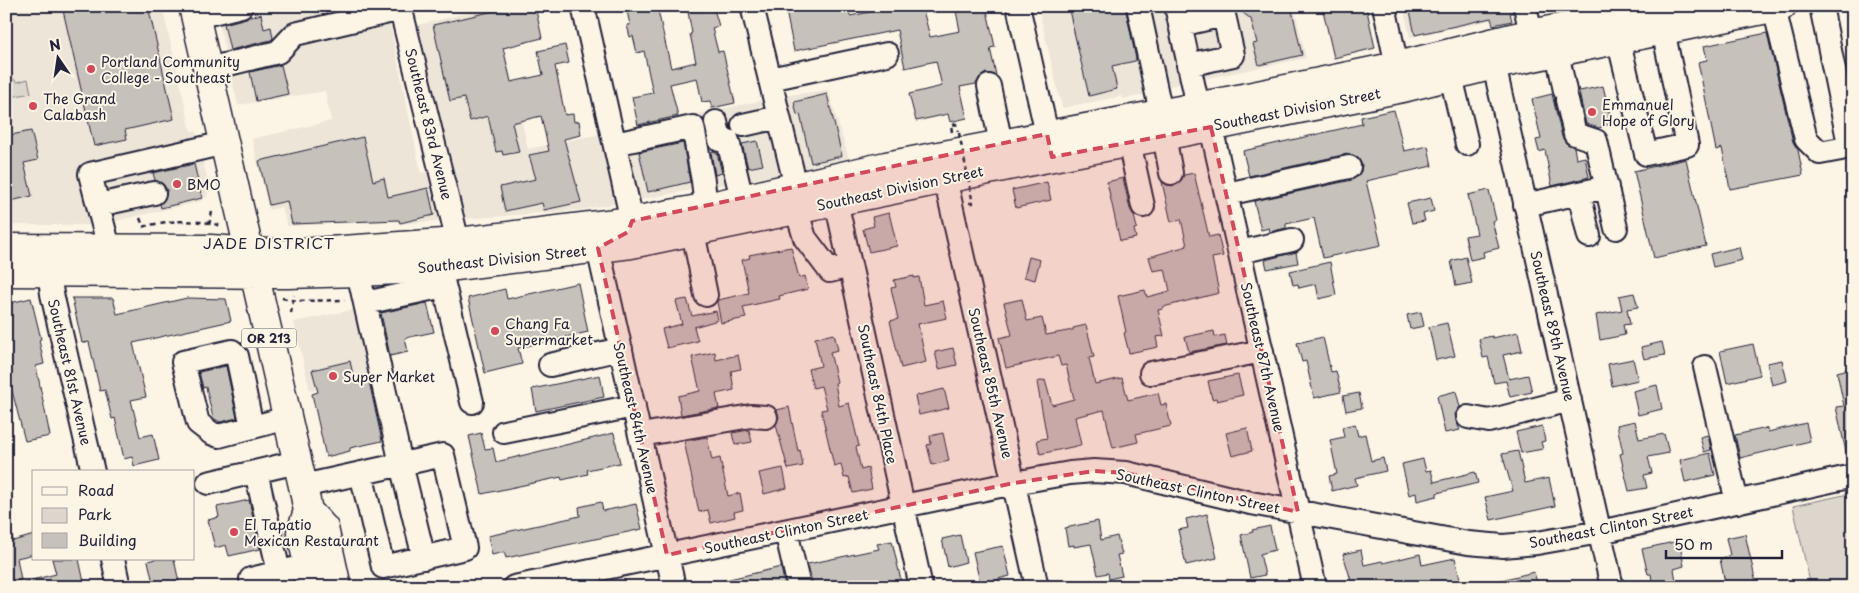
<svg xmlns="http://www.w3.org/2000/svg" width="1859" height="593" font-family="'Playpen Sans',sans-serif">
  <rect width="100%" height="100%" fill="#fcf5e5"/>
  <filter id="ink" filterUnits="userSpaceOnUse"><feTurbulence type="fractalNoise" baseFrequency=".02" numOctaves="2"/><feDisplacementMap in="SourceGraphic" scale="10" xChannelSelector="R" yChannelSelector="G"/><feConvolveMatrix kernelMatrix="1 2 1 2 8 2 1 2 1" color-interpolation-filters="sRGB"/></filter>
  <g filter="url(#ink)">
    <path fill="#ece5d8" d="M6 6H162L191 131H196L209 187 207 197 199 202 97 225H6Z
      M215 6H386L421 173 453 166 418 25 494 6H495L528 149 789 95 828 90 850 162 580 210 398 224 397 221 287 226 282 207 269 210 252 139 331 121 325 91 238 105Z
      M1038 6H1294L1306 58 1169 86V90L1123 99 1122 96 1062 108Z
      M1403 6H1490L1493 20 1410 37Z
      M357 309 372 378 310 391 294 322Z"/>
    <path fill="#dcd6cc" stroke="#7f7c84" d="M6 52 13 79 18 82 28 79 31 93 6 98Z
      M1853 493V587H1811L1793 506Z"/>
    <path fill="#c6c1bb" stroke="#22223b" d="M62 6H148L174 119 125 130 127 139 94 146Z
      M507 6H535L542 38 503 48 511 82 543 75 538 51 565 45 569 63 555 66 565 115 573 114 574 122 579 121 581 135 564 139 581 202 544 210 542 203 505 211 500 187 536 179 529 155 549 151 541 116 512 123 519 152 503 155 502 151 496 152 488 116 470 121 464 98 450 101 433 25 507 8Z
      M626 6H657L671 68 696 62 690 34 692 33 688 12 713 6 719 26 712 28 718 52 723 51 735 103 712 108 710 101 702 102 697 78 670 84 678 116 638 125 632 97 653 93 644 51 637 53 633 36 630 37 627 25H630Z
      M785 6H849L850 16 891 8V6H922L930 37 960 31 955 6H986L995 47 990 48 996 75 986 73 980 77 976 84 960 87 967 118 950 122 948 114 916 121 909 94 942 86 936 61 905 68 897 30 794 51Z
      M1068 6H1125L1136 59 1135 61 1112 66 1117 89 1089 96Z
      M1234 6H1291L1302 55 1259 65 1253 44 1257 43 1251 19Z
      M1322 6H1366L1375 48 1334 58Z
      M1409 6H1512L1513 13H1510L1512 21 1493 25 1491 18 1415 35Z
      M261 14 264 29 271 27 273 38 271 40 230 50 224 24Z
      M1767 33 1793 142 1798 150 1803 175 1730 189 1722 148 1716 150 1698 62 1707 60 1704 46Z
      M281 65 288 94 256 101 250 72Z
      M1603 86 1612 123 1599 128 1586 124 1578 88 1580 91Z
      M827 94 842 156 811 163 800 114 797 115 794 102Z
      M1552 94 1562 137 1566 143 1574 147 1576 159 1585 157 1589 177 1552 186 1545 150 1539 152 1536 140 1541 139 1532 99Z
      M1394 110 1404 151 1428 146 1432 166 1366 181 1381 245 1323 258 1314 218 1286 224V228L1270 232 1269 228 1261 230 1254 201 1352 180 1358 176 1361 171 1362 165 1358 158 1353 155 1347 154 1249 176 1243 151 1362 124 1361 117Z
      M31 131 38 160 24 163 32 196 6 202V136Z
      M363 137 373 181 384 178 388 197 428 188 434 215 400 223 399 220 292 224 287 201 269 205 259 161Z
      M757 141 763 165 748 168 742 144Z
      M683 143 690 182 648 192 639 152Z
      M714 151 717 153 722 173 715 175 711 152Z
      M1686 159 1706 246 1654 258 1634 171Z
      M194 164 202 198 161 208 160 204 166 197 167 190 163 184 155 180 153 173Z
      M1194 173 1209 237 1218 235 1223 256 1212 258 1219 293 1163 307V309L1158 310 1164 336 1156 337 1158 347 1129 353 1124 333 1126 332 1118 296 1145 290 1147 297 1170 291 1165 269 1153 271 1149 257 1187 246 1181 219 1171 222 1162 182 1167 185 1174 186 1180 183 1184 175Z
      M1123 178 1130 209 1134 216 1137 228 1134 229 1136 238 1120 241 1107 182Z
      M1047 182 1051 200 1016 208 1012 190Z
      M1489 190 1496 220 1492 221 1499 248 1483 252 1484 257 1470 260 1465 236 1477 234 1468 195Z
      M1431 198 1434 211 1423 214 1425 221 1412 223 1407 203Z
      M889 213 897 246 869 252 863 229 874 226 872 217Z
      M791 247 799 278 805 276 808 289 779 296 780 299 743 307 746 318 721 323 717 302 718 300 749 293 742 260 750 258 749 255Z
      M1739 247 1742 260 1713 267 1710 254Z
      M1296 252 1298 263 1267 269 1265 260Z
      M1029 257 1040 260 1035 280 1024 277Z
      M1466 257 1472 283 1456 286 1451 261Z
      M1330 262 1336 295 1319 299 1316 284 1299 288 1298 284 1293 285 1290 271Z
      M914 276V278L919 277 924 305 943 301 947 318 918 324 926 362 901 368 890 321 898 319 891 288 896 287 894 280Z
      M578 283 588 332 518 348 522 364 485 373 468 298 505 289 507 299Z
      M1634 293 1638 307 1627 309 1630 324 1623 325 1625 335 1600 340 1596 315 1622 310 1619 296Z
      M31 298 41 339 39 340 44 364 36 366 50 436 25 441 11 387 6 388V332L11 331 6 304Z
      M72 298H113L117 314 187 298 226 299 231 321 133 343 146 397 131 400 140 437 153 434 159 460 134 466 132 457 124 459 115 418 112 419 105 390 100 391 89 342 82 343Z
      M687 299 692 316 716 311 718 320 694 327 698 341 667 348 662 329 682 324 676 301Z
      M1022 299 1027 321 1042 318 1046 335 1073 330V328L1086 325 1094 357 1089 358 1095 384 1122 378 1128 400 1158 393 1161 405 1166 404 1171 426 1136 434 1138 442 1113 448 1104 410 1075 417 1081 445 1040 454 1037 440 1047 438 1037 382 1045 380 1052 405 1074 399 1066 365 1061 366 1058 356 1006 368 999 338 1012 335 1004 303Z
      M427 303 434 332 405 338 408 352 390 356 381 313Z
      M1421 312 1424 326 1410 329 1407 315Z
      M1447 323 1455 356 1436 360 1429 327Z
      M1214 331 1215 337 1225 335 1227 345 1189 352 1185 337Z
      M1518 332 1522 351 1503 355 1509 379 1528 375 1532 392 1510 397 1506 381 1494 383 1488 357 1483 358 1479 339 1492 336 1493 338Z
      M834 334 838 350 830 352 837 382 835 383 839 406 849 403 859 446 856 447 861 470 868 468 872 489 853 493 849 477 844 478 841 464 834 466 821 410 827 409 821 386 813 388 808 369 821 366 815 338Z
      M1323 337 1331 372 1336 371 1341 392 1314 398 1306 361 1302 362 1297 343Z
      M1662 342 1665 355 1644 359 1641 347Z
      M1753 344 1760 375 1727 383 1720 351Z
      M953 348 957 365 939 369 935 352Z
      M715 352 716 360 738 355 741 369 731 371 734 390 716 394 719 408 681 415 678 396 700 391 692 357Z
      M1633 359 1638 380 1612 386 1608 364Z
      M1782 360 1787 381 1772 385 1767 363Z
      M350 361 355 384 369 381 382 441 350 448V451L326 457 312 394 318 392 312 370Z
      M226 366 237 418 220 422 213 418 206 387 203 388 199 372Z
      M1853 368V460L1848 461 1836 407 1844 406 1837 372Z
      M600 375 604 397 536 411 532 389Z
      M1238 375 1243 395 1217 401 1216 398 1212 399 1208 381Z
      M1657 385 1662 409 1638 415 1633 391Z
      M944 389 949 408 919 415 915 396Z
      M1456 391 1460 407 1455 414 1456 421 1460 430 1445 433 1437 396Z
      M1359 393 1362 408 1346 411 1343 396Z
      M789 407 798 451 800 450 803 466 788 469 776 425 779 417 777 410Z
      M1635 421 1639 439 1664 434 1669 453 1648 457 1652 473 1644 475 1647 488 1629 491 1620 454 1623 453 1617 425Z
      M1806 423 1810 441 1740 458 1735 435 1767 428 1768 432Z
      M1355 424 1358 436 1365 434 1371 461 1383 458 1386 471 1355 478 1357 485 1332 491 1329 476 1337 474 1330 440 1344 437 1342 427Z
      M1542 426 1545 441 1541 442 1543 449 1521 453 1516 432Z
      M1247 428 1252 451 1232 456 1226 433Z
      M749 430 752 442 735 445 732 433Z
      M481 433 485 449 493 448 496 462 614 433 620 463 587 470 588 474 562 480 561 477 482 494 469 436Z
      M943 433 949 461 932 465 927 445 931 444 930 436Z
      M1708 435 1711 450 1704 452 1700 437Z
      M707 437 712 460 720 458 728 496 740 493 743 510 734 512 735 517 711 523 708 510 699 512 684 441Z
      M1518 451 1525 483 1549 478 1555 506 1491 520 1485 497 1513 491 1502 454Z
      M1710 453 1715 475 1685 482 1680 460Z
      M1423 459 1426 471 1431 470 1434 482 1475 472 1478 483 1437 493V496L1417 501 1416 493 1409 495 1402 464Z
      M783 468 787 488 764 494 759 473Z
      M249 500 260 549 229 556 226 545 215 548 208 520 219 517 217 507Z
      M601 502 603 511 636 504 642 529 506 558 504 552 492 555 488 536 580 516 579 507Z
      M1207 514 1217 558 1186 565 1178 530 1188 528 1186 519Z
      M1098 521 1101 540 1117 536 1122 554 1117 555 1122 576 1109 579 1108 573 1098 575 1091 544 1074 547V545L1068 546 1065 528Z
      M1270 526 1275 550 1260 554 1265 575 1250 578 1241 535 1253 532 1252 530Z
      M1745 534 1757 587H1726L1720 559 1730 555 1726 538Z
      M12 535 13 541 34 535V554L17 558 21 580 6 583V536Z
      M960 535 966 562 948 567 942 539Z
      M892 541 902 585 893 587H813L808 564 879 549 877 544Z
      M1674 542 1675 546 1680 545 1684 566 1674 569 1677 587H1653L1651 574H1648L1642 549Z
      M1003 546 1010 576 998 579 999 587H981L973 552Z
      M1361 550 1364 565 1382 561 1383 563 1420 554 1422 565 1455 558 1462 587H1353L1343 554Z
      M52 559H79L85 587H25L24 582 56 574Z
      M155 559H174L180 587H154L148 561Z
      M781 567 785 587H721V581Z
      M1534 572 1538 587H1493V582Z"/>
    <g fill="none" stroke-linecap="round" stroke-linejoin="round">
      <defs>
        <path id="minor" d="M400 6 458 242
          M583 6 632 221
          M752 6 796 187
          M1018 6 1051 152
          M1138 6 1161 113
          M1176 6 1198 106
          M1384 6 1397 66
          M1525 6 1531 34
          M1821 6 1849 144
          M1774 8 1806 139 1820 153 1841 149 1853 142
          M196 17 241 6
          M1180 25 1224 15 1233 55 1188 65
          M1618 39 1646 154 1687 145 1663 30
          M1557 52 1565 91
          M1494 65 1612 587
          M208 69 278 52 295 34 401 9
          M1451 76 1467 144
          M770 79 887 54
          M989 86 1001 144
          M1567 100 1575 134 1596 141 1616 228
          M716 122 720 140 728 141 742 199
          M743 125 779 117
          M1211 127 1315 587
          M1164 136 1171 173
          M1129 142 1143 206
          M615 144 693 127 703 181 706 208
          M945 178 1037 587
          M1579 193 1589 236
          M1227 194 1349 167
          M836 201 921 587
          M98 205 154 193
          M1525 205 1607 187
          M796 209 805 238 830 271 850 266
          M693 232 706 295
          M109 248 90 174 225 143
          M598 248 674 587
          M1240 252 1292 240
          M440 268 472 402
          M49 272 52 294 93 472
          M358 272 401 464 424 558
          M365 303 444 286
          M550 365 621 349
          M1705 367 1737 502
          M1151 373 1262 351
          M1468 417 1489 421 1570 400
          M252 427 237 356 232 351 183 362 198 423 211 433 219 436 287 418
          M504 432 634 406
          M641 435 751 416 766 417
          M256 472 279 572
          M208 483 297 462
          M303 486 443 455 465 548 383 567 361 473
          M786 531 799 587
          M113 559 119 587
          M253 587 251 579 293 569
          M514 587 1014 483 1070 473 1094 471 1126 473 1251 503 1468 543 1503 546 1537 543 1600 532 1853 476"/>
        <path id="major" d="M193 6 303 486 308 511 301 532 313 587
          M6 248 211 249 285 254 458 242 632 221 698 209 886 166 1243 98 1397 66 1511 38 1671 6
          M6 272 288 274 358 272 440 268 631 244 1037 160 1225 124 1407 87 1494 65 1782 6
          M308 511 324 528 337 587"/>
      </defs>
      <use href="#minor" stroke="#22223b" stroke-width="26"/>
      <use href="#major" stroke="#22223b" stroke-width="31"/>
      <path stroke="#22223b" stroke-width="2.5" stroke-dasharray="5 4" stroke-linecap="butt" d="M952 132 951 125 956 124 958 131
        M969 203H973L971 194
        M140 218 143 226
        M209 225 212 212
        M143 227C164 220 200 219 221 226
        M282 298 297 301 345 300
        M291 313 294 295"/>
      <use href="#minor" stroke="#fcf5e5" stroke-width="22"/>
      <use href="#major" stroke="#fcf5e5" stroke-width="28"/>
      <path stroke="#22223b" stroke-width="2.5" stroke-dasharray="5 4" stroke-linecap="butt" d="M959 133 971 193"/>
    </g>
  </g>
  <path fill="#d1495b" fill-opacity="0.2" stroke="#d1495b" stroke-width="4" stroke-dasharray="10 6" stroke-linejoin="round" d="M1211 127 1298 512 1126 473 1094 471 1014 483 667 555 598 248 628 232 632 221 1047 134 1052 157Z"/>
  <g fill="#d1495b" stroke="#fcf5e5" stroke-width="2">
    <circle cx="91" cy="69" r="5"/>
    <circle cx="33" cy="106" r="5"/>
    <circle cx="1592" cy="112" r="5"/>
    <circle cx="177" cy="184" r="5"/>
    <circle cx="495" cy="331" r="5"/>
    <circle cx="333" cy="376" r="5"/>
    <circle cx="234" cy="532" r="5"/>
  </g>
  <g text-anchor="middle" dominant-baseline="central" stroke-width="4" stroke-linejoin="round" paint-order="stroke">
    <rect fill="#fcf5e5" stroke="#63616e" stroke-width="1" x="241.5" y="328.5" width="55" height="19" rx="4"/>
    <g font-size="12" font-weight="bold" fill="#22223b">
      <text x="269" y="338">OR 213</text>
    </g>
    <g font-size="14" fill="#22223b" stroke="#fcf5e5" text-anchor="start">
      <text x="101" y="61">Portland Community<tspan x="101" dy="16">College - Southeast</tspan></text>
      <text x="43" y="98">The Grand<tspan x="43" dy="16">Calabash</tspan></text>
      <text x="1602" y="104">Emmanuel<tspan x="1602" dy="16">Hope of Glory</tspan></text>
      <text x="187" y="184">BMO</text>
      <text x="505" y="323">Chang Fa<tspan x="505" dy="16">Supermarket</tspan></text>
      <text x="343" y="376">Super Market</text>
      <text x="244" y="524">El Tapatio<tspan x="244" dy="16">Mexican Restaurant</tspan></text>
    </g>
    <g font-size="14" fill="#22223b" stroke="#fcf5e5">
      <text transform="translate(1297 109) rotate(-11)">Southeast Division Street</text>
      <text transform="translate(429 124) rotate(76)">Southeast 83rd Avenue</text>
      <text transform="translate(900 188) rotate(-12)">Southeast Division Street</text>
      <text transform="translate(502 259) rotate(-6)">Southeast Division Street</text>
      <text transform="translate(1553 326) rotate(77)">Southeast 89th Avenue</text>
      <text transform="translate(1263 357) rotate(77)">Southeast 87th Avenue</text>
      <text transform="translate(70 372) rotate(77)">Southeast 81st Avenue</text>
      <text transform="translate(991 383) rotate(77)">Southeast 85th Avenue</text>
      <text transform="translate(878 394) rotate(78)">Southeast 84th Place</text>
      <text transform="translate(636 418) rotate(77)">Southeast 84th Avenue</text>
      <text transform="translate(1198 491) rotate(12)">Southeast Clinton Street</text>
      <text transform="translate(1611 527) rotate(-11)">Southeast Clinton Street</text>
      <text transform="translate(786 531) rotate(-12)">Southeast Clinton Street</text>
    </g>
    <g font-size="15" letter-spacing="1" fill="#22223b" stroke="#fcf5e5">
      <text x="269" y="242">JADE DISTRICT</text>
    </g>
  </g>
  <rect width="1859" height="593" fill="none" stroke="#fcf5e5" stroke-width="25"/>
  <rect x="12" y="12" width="1834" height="568" fill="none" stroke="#22223b" stroke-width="2" filter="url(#ink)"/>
  <rect x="32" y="470" width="162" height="90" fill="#fcf5e5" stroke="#a5a1a1"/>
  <rect x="42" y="487" width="25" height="8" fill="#fcf5e5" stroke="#a5a1a1"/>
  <text x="78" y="496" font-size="15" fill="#22223b">Road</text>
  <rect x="42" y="508" width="25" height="15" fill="#dcd6cc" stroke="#a5a1a1"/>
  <text x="78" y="520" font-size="15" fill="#22223b">Park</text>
  <rect x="42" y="533" width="25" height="15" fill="#c6c1bb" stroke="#a5a1a1"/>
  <text x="78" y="546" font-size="15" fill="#22223b">Building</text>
  <g transform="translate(58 58) rotate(347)" stroke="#fcf5e5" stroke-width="4" paint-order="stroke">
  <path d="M0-4L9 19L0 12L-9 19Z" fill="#22223b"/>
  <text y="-8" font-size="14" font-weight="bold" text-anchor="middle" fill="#22223b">N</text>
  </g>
  <path d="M1666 550v8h116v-8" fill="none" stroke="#22223b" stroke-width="2.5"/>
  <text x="1674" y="550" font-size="15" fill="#22223b" stroke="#fcf5e5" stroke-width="4" paint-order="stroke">50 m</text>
</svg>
